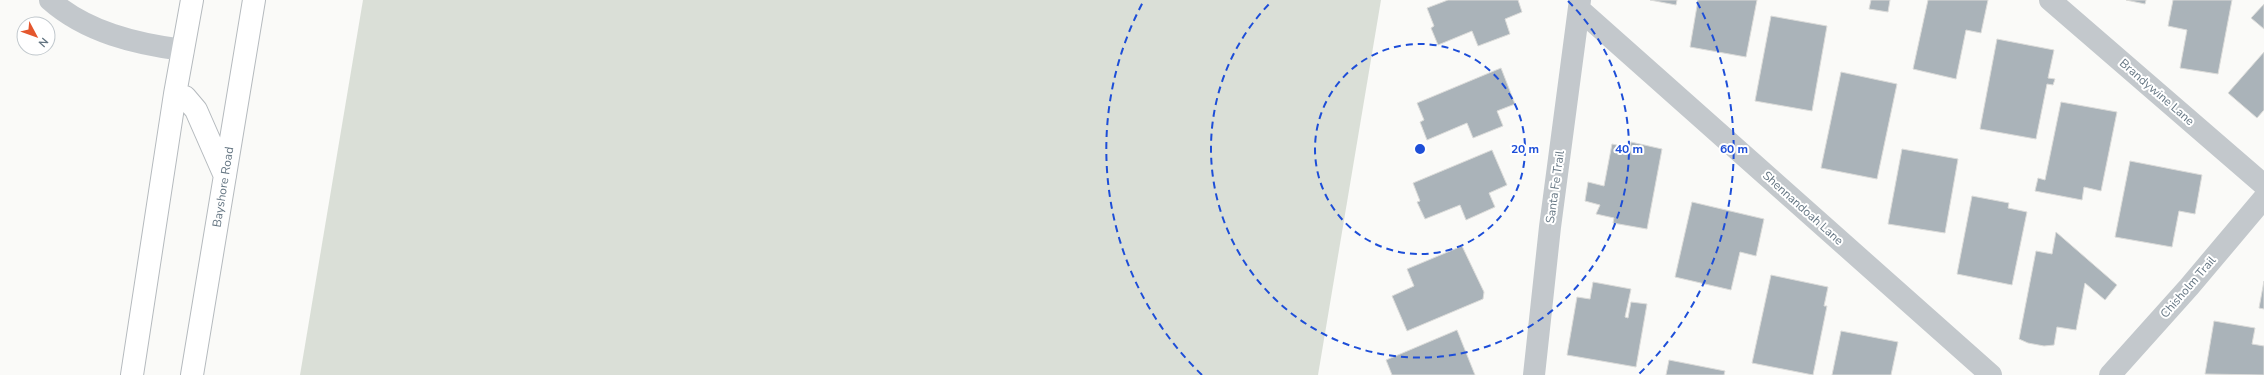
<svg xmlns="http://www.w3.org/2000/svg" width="2264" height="375" font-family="'Nunito Sans',sans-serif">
  <rect width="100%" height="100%" fill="#fafaf8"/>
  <path fill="#dadfd7" d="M363 0H1381L1318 375H300Z"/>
  <path fill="#aab3b9" stroke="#dcdcda" d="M1448 0H1518L1522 12 1505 19 1510 34 1478 46 1472 31 1438 45 1431 28 1434 26 1427 8Z
    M1650 0H1677L1676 5Z
    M1698 0H1757L1746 57 1690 47Z
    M1871 0H1890L1888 12 1869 9Z
    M1928 0H1988L1981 33 1966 30 1956 79 1913 69Z
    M2126 0H2146L2145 4Z
    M2173 0H2232L2218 74 2180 68 2187 30 2168 26Z
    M2264 4V29L2251 18Z
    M1771 16 1827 26 1812 111 1755 101Z
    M1997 39 2054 50 2048 78 2055 79 2053 85 2047 84 2036 139 1980 129Z
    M2264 52V110L2257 118 2228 93Z
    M1501 68 1515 104 1497 111 1503 126 1473 138 1467 123 1427 140 1420 122 1424 120 1417 103Z
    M1841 72 1897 84 1877 179 1821 168Z
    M2061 102 2117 112 2101 191 2084 187 2082 200 2035 191 2038 178 2045 180Z
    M1631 142 1662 149 1647 229 1613 223 1614 218 1596 214 1600 205 1585 201 1588 182 1604 186 1612 144 1630 148Z
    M1902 149 1958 159 1945 233 1888 224Z
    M1492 150 1507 185 1489 193 1495 207 1466 220 1460 205 1425 219 1417 202 1420 201 1413 183Z
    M2130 161 2202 175 2195 214 2179 211 2172 247 2115 237Z
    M1972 196 2009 203 2008 208 2027 212 2012 285 1957 274Z
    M1692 202 1764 219 1756 256 1740 252 1731 290 1675 277Z
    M2056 232 2117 285 2105 300 2085 283 2076 330 2057 327 2054 345 2044 346 2028 343 2019 339 2036 251 2052 254Z
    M1462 246 1484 292 1483 299 1407 331 1392 296 1414 286 1407 269Z
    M1771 275 1828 287 1824 306H1827L1813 375 1752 363Z
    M2264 281V309L2259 308Z
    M1593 282 1631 289 1625 317 1628 318 1631 302 1647 304 1636 367 1567 355 1577 297 1590 299Z
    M2214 321 2255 328 2252 344 2264 346V375L2205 374Z
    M1457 330 1475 375H1392L1386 360Z
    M1841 331 1898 342 1891 375H1832Z
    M1669 360 1725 371 1724 375H1666Z"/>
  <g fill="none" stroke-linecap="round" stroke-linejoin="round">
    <defs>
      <path id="primary" d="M175 94 185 97 196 110 225 176
        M132 375 175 94 192 0
        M192 375 254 0"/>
    </defs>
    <use href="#primary" stroke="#b5babe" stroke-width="24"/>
    <path stroke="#c3c8cc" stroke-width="22" d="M50 0C86 32 136 44 183 50
      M2050 0 2264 185
      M1579 9 1991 375
      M1534 375 1550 227 1580 0
      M2110 375 2189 287 2264 198"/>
    <use href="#primary" stroke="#fff" stroke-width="22"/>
  </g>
  <g fill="none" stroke="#1d4ed8" stroke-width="2" stroke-dasharray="7 5">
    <circle cx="1420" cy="149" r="105"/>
    <path d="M1568 1A209 209 0 1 1 1272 1"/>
    <path d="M1202 375A314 314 0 0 1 1143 2M1697 2A314 314 0 0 1 1638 375"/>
  </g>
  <g text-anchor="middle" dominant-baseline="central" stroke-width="4" stroke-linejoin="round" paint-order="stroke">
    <g font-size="12" fill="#657683" stroke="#fff">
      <text transform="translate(2157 92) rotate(41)">Brandywine Lane</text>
      <text transform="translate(223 187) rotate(-81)">Bayshore Road</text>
      <text transform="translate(1555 187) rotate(-82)">Santa Fe Trail</text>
      <text transform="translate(1803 208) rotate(42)">Shennandoah Lane</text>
      <text transform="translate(2188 287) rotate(-49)">Chisholm Trail</text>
    </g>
  </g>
  <circle cx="1420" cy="149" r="6" fill="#1d4ed8" stroke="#fff" stroke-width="2"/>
  <g font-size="12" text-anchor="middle" font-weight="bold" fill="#1d4ed8" stroke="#fff" stroke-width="4" stroke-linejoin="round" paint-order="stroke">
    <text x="1525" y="153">20 m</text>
    <text x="1629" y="153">40 m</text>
    <text x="1734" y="153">60 m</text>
  </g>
  <g transform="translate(36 36) rotate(131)"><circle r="19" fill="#ffffff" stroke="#c1c8cd"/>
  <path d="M0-3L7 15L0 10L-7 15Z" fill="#e4572e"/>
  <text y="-6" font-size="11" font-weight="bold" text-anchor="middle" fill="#657683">N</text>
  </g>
</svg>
